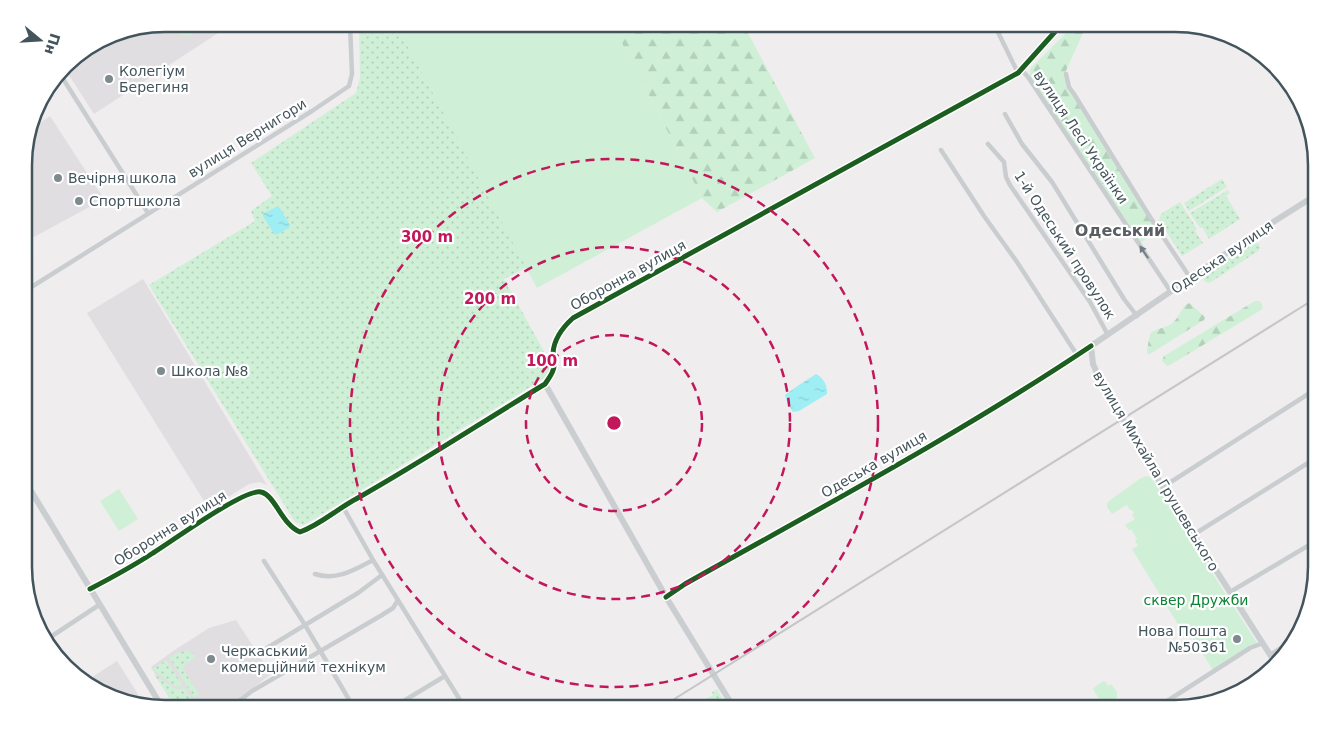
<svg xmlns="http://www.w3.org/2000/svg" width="1340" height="732" font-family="'DejaVu Sans',sans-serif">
  <defs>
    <pattern id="grass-dots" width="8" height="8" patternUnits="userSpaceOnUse" patternTransform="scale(1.25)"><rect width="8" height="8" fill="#cff0d6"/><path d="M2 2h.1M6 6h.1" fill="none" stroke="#b3d0ba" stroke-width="1.8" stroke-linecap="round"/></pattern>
    <pattern id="forest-firs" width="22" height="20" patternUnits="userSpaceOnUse" patternTransform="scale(1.25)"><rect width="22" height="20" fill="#cff0d6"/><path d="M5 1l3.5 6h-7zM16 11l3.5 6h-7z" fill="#b3d0ba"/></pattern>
    <pattern id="water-ripples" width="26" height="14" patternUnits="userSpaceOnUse" patternTransform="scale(1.25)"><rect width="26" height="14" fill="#9feef3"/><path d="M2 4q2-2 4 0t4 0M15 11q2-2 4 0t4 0" fill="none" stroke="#8aced3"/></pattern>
  </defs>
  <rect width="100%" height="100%" fill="#efedee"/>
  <path fill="#e0dee0" d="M166 24H232L94 114 65 69 72 59 112 34Z
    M50 116 104 199 34 237 25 223V148L31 129Z
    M143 279 267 485 260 482 249 484 209 509 87 313Z
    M236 620 271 674 227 708H175L151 667 173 651 209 628Z
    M117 661 143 702 95 689 86 681Z"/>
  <path fill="url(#grass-dots)" d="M359 24H396L527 267 504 279 552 366 548 376 304 525 295 522 149 285 255 221 251 211 272 196 251 163 356 93 360 78Z
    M1222 179 1227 187 1189 211 1184 203Z
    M1228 190 1230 193 1226 196 1240 219 1209 239 1202 227 1200 228 1190 213Z
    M1180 202 1197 229 1195 231 1203 243 1182 256 1159 220 1161 214Z
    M1254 242 1259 244 1260 248 1258 251 1211 282 1208 283 1204 281 1203 277 1204 274Z
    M182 651 191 652 196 657 186 664 183 669 199 694 196 698 193 696 169 657Z
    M166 660 182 684 181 686 176 687 152 669Z
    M154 674 177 690 184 688 185 689 193 701 192 703 183 708H176Z
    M717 689 722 698 729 708H692L713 695 712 692Z"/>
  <path fill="url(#forest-firs)" d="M612 24H743L815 158 717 212 702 198Z
    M1080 24H1087L1065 73 1067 86 1157 231 1140 243 1030 77V70L1032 67 1067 32Z
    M1255 301H1259L1262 304 1263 308 1261 310 1170 365 1167 366 1162 361 1164 356Z
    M1189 303 1203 315 1205 318 1204 320 1150 354H1147C1147 350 1149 339 1150 334 1153 329 1166 328 1171 324 1180 318 1180 308 1189 303Z"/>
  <path fill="#cff0d6" d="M166 24H200L196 32C184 41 173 31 161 25Z
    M396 24H612L702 198 537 288Z
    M1147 476 1152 479 1257 643 1213 670 1187 629 1182 631 1132 549 1138 546 1135 540 1137 539 1131 529 1129 530 1125 525 1135 519 1132 515 1134 513 1132 510H1130L1127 505 1112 514C1109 509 1104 506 1109 501L1141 478Z
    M119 489 138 519 119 531 100 501Z
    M1103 681 1106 682 1108 686 1111 684 1117 692V697L1113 702 1111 699 1102 704 1093 689 1095 687Z"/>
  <path fill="url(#water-ripples)" d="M276 207 280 208 290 225 289 228 276 235 274 234 263 216 264 213Z
    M816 374C823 377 828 386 827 394L799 411 793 412 787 402 785 395 799 385Z"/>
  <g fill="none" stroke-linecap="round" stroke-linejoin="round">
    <path stroke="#c9cdcf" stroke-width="4.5" d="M994 24 1018 73
      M1022 70 1028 77 1171 292
      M60 74 148 213
      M1066 74 1069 87 1074 94 1150 217 1191 279
      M1005 114 1022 144 1052 182 1124 299 1137 316
      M988 144 1004 162 1006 177 1010 185 1090 302 1108 335
      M941 150 984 216 1017 262 1077 355
      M25 291 312 111 349 86 352 74 350 24
      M1163 487 1316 389
      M343 507 373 560 465 708
      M1193 535 1316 458
      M264 561 305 625 354 708
      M315 574C337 581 354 570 373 560
      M1230 592 1316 541
      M666 597 685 584C822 507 961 433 1091 346
      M46 640 99 605
      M267 648 358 593 382 575
      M1270 655 1295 639
      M230 708 252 691 382 615 393 608 398 600
      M392 708 445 676
      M1165 708 1164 703 1250 648 1263 643"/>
    <path stroke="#caced0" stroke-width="6" d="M545 384 666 597 734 708
      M25 481 162 707
      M90 589C111 578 133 566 153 553 171 542 245 488 261 492 275 495 282 525 300 532 320 525 337 509 356 499 420 463 482 422 545 384 549 378 554 372 554 366 555 361 553 357 553 353 554 339 563 327 573 318L1018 73 1062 24
      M1274 661 1161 484 1100 380 1093 364 1091 346 1259 231 1316 195"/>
    <path stroke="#c4c6c8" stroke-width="2" d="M660 708 1316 298"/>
    <defs>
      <path id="cycleway" d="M90 589C111 578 133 566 153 553 171 542 245 488 261 492 275 495 282 525 300 532 320 525 337 509 356 499 420 463 482 422 545 384 549 378 554 372 554 366 555 361 553 357 553 353 554 339 563 327 573 318L1018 73 1062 24
        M666 597 685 584C822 507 961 433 1091 346"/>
    </defs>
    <use href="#cycleway" stroke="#fff" stroke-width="8"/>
    <use href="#cycleway" stroke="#1b5e20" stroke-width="5"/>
  </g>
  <defs><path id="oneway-solid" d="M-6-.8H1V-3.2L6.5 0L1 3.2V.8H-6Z" transform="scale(1.25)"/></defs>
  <use fill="#727e84" href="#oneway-solid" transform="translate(1144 252) rotate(-124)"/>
  <g fill="none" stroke="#c2185b" stroke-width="2.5" stroke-dasharray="9 6">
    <circle cx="614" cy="423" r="88"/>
    <circle cx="614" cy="423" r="176"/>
    <circle cx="614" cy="423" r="264"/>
  </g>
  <g fill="#7f8a8f" stroke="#fff" stroke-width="2">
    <circle cx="109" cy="79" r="5"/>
    <circle cx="58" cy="178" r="5"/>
    <circle cx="79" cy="201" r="5"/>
    <circle cx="161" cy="371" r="5"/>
    <circle cx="1237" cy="639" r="5"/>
    <circle cx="211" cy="659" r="5"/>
  </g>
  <g text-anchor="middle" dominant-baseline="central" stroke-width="4.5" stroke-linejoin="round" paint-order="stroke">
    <g font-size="14" fill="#43545c" stroke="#fff" text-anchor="start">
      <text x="119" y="71">Колегіум<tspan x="119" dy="16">Берегиня</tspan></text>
      <text x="68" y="178">Вечірня школа</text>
      <text x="89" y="201">Спортшкола</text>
      <text x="171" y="371">Школа №8</text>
      <text x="1227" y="631" text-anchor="end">Нова Пошта<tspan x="1227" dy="16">№50361</tspan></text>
      <text x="221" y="651">Черкаський<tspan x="221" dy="16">комерційний технікум</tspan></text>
    </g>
    <g font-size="14" fill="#43545c" stroke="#fff">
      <text transform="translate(1081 137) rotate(56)">вулиця Лесі Українки</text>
      <text transform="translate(247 138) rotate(-32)">вулиця Вернигори</text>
      <text transform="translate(1065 245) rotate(57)">1-й Одеський провулок</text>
      <text transform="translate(1222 257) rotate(-34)">Одеська вулиця</text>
      <text transform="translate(628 275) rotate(-29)">Оборонна вулиця</text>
      <text transform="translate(874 464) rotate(-30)">Одеська вулиця</text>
      <text transform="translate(1156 471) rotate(59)">вулиця Михайла Грушевського</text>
      <text transform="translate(170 528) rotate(-32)">Оборонна вулиця</text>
    </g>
    <g font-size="14" fill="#0d8435" stroke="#fff">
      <text x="1196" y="600">сквер Дружби</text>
    </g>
    <g font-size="16" font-weight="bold" fill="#585e62" stroke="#fff">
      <text x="1120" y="230">Одеський</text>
    </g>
  </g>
  <path d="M0 0H1340V732H0ZM165 32H1175A133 133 0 0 1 1308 165V567A133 133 0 0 1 1175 700H165A133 133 0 0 1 32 567V165A133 133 0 0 1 165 32Z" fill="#fff" fill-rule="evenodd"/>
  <path fill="none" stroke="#43545c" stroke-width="2.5" d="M165 32H1175A133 133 0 0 1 1308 165V567A133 133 0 0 1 1175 700H165A133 133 0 0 1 32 567V165A133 133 0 0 1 165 32Z"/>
  <circle cx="614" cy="423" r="8" fill="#c2185b" stroke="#fff" stroke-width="2.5"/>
  <g font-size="15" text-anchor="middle" font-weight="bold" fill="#c2185b" stroke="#fff" stroke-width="4.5" stroke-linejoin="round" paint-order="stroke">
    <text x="427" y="242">300 m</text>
    <text x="490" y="304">200 m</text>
    <text x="552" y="366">100 m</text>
  </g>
  <g transform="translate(40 40) rotate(108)" stroke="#ffffff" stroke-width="4" paint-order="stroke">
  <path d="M0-4L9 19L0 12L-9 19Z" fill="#43545c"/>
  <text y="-8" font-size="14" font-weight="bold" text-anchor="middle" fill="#43545c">Пн</text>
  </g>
</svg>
